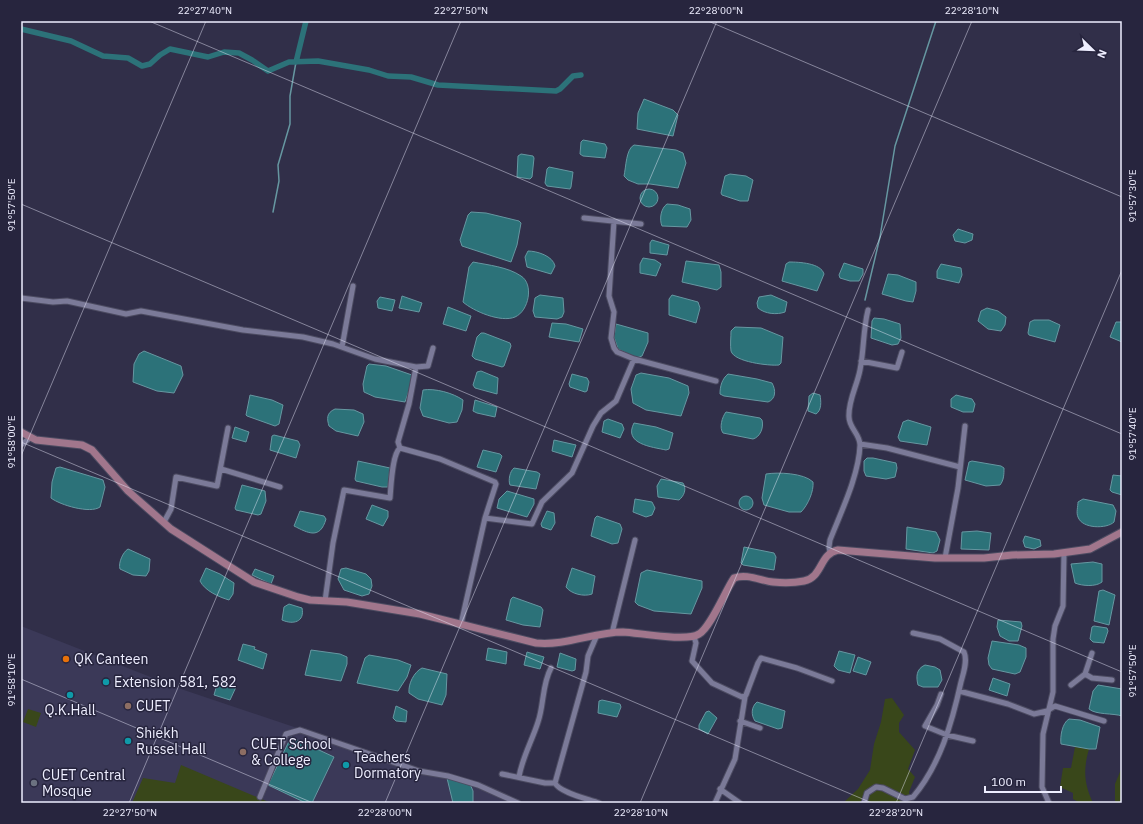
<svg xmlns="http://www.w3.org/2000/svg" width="1143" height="824" font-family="'IBM Plex Sans',sans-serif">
  <rect width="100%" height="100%" fill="#312f49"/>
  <path fill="#3b3958" d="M21 626 181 689 413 767 469 779 518 803H21Z"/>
  <path fill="#39471a" d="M892 698 904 715 899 723V732L915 750 908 769 915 777 909 792 911 803H843L858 789 870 770 874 744 881 722 885 699Z
    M28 709 41 713 36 727 23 722Z
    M1075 747 1089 749C1083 770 1084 783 1093 803H1080L1073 799V793L1060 787 1063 768H1071Z
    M181 765 271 803H132L143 778 175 783Z
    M1122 767V803H1115V784Z"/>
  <path fill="#2c7279" stroke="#6697a1" d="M644 99 673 110 678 115 673 136 637 129 638 113Z
    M583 140 605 144 607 148 605 158 583 156 580 154 581 142Z
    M634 145 676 150 683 153 686 163 678 188 650 184H638L628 180 624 176C626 167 626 149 634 145Z
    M521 154 533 156 534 158 532 177 530 179 517 177 518 156Z
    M549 167 573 172 571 187 570 189 547 186 545 183 547 169Z
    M730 174 746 176 753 180 748 201H740L722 195 721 193 725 176Z
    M640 198a9 9 0 1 1 18 0a9 9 0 1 1-18 0Z
    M667 204 678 205 690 209 691 220 687 227 662 226C659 219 661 208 667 204Z
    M471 212 486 213 519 221 521 223 517 245 511 262 462 246 460 240 468 215Z
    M958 229 973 234 972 240 965 243 955 241 953 235Z
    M652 240 669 245 667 255 650 253V243Z
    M528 251C537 251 553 256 555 266L551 274 527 267 525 257Z
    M643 258 655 260 661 264 656 276 640 273V264Z
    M686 261 719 265 721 272V287L717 290 682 282Z
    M473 262C488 265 508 267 521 276 534 284 529 311 515 317 501 323 473 311 463 302L469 267Z
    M789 262C799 262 821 263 824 274L817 291 782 281 786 264Z
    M844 263 863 269V274L859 281H850L840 278 839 275Z
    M941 264 961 268 962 275 959 283 937 278V271Z
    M888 274 898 275 916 282V291L913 302 906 301 882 294Z
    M540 295 563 298 564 312 562 317 557 319 535 317 533 311 535 298Z
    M672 295 698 302 700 308 696 323 669 315V299Z
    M771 295 787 302 785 312C777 315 765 314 758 308L757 303 759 297Z
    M402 296 422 303 419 312 399 308Z
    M380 297 395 300 392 311 378 308 377 301Z
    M448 307 471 316 466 331 443 324Z
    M987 308 998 311 1006 317 1005 325 1001 331 988 329 978 321 981 311Z
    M874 318 884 319 900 324 901 338 898 344 892 345 871 338 872 321Z
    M1034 320H1049L1060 325 1055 342 1029 335 1028 333 1030 322Z
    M1116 322H1122V342L1110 337Z
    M552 323 566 324 583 329 579 342 549 337Z
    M616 324 648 333V342L642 356 636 358 618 349 614 337Z
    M735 327 761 328 783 337 781 363 779 365C769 366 734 362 731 351 730 345 731 337 731 331Z
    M481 333H484L510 343 511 346 504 366 502 367 475 359 472 356 477 337Z
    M144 351 181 366 183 375 174 393 157 391 133 382 134 364 139 354Z
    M369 364 386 366 412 375 411 385 405 402 375 397 364 392 363 384 367 366Z
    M481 371 498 378 497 394 475 388 473 385 477 372Z
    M641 373 669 378 688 386 689 393 681 416 646 410 633 403 631 389 636 375Z
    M572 374 587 378 589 382 587 391 585 392 570 387 569 384Z
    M728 374 757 379 772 383C776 390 776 399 768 402L724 396 720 394C720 386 722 379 728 374Z
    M423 390C435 388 453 393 463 400L462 410 457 422 449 423 423 416 420 408Z
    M813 393 820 395C821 401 822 410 816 414L808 411 809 396Z
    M250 395 272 400 283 405 279 424 275 426 247 416 246 415Z
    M956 395 972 399 975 404 973 412H963L951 407V399Z
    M475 400 497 407 495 417 477 413 473 411Z
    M335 409 354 410 363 414 364 422 358 436 336 431 329 426C327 419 326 413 335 409Z
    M726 412 760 418 762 420C764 428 760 437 753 439L723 433C719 428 722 417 726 412Z
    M608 419 622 424 624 429 620 438 602 432 604 421Z
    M908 420 931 427 927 445 900 441 898 437 903 422Z
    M634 423 656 427 673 433 669 449 666 450C652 447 623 444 634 423Z
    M235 427 249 432 246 442 232 438Z
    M274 435 298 441 300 445 296 458 270 450 272 436Z
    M554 440 576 445 572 457 552 451Z
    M483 450 500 454 502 456 496 472 477 467Z
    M873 458 896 463 897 468 895 477 886 479 866 476 864 471V461L867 458Z
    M358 461 390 468 388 487H382L356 481 355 479Z
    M972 461 1001 466 1004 468C1004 474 1004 480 1000 485L986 486 965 480 969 462Z
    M60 467 103 480 105 487 100 507C90 514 60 505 51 498L52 482 56 468Z
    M514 468 537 472 540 474 536 489 510 485C508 480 510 471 514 468Z
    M766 474C778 472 804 473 813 482 814 491 808 505 801 512H789L764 505 762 498Z
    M1113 475 1122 476V495L1112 492 1110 490Z
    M661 479 683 483C687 489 684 496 679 500L658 497 657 486Z
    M242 485 265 491 266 501 261 514 258 515 236 510 235 508Z
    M507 491 534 499V504L527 517 497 508 499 499Z
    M739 503a7 7 0 1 1 14 0a7 7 0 1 1-14 0Z
    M635 499 652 502 655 508 652 515 646 517 633 512Z
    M1083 499 1113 505 1116 511 1114 522C1107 529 1082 529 1078 517 1076 513 1078 506 1078 502Z
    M372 505 388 511V517L383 526 366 519Z
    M300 511 324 516 326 519C320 540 308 533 294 526Z
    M547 511 554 513 555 523 551 530 542 527 541 524Z
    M597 516 620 524 622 529 618 543 612 544 591 536 595 518Z
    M907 527 936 532 940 540 937 551 933 553 906 549Z
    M977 531 991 533 989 550 961 549 962 532Z
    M1025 536 1040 540 1041 546 1034 549 1025 547 1023 541Z
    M744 547 774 553 776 557 774 570 743 565 741 563Z
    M128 549 150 559 149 571 146 576 133 575 120 569C118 563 123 552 128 549Z
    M1093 562 1102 564V582C1096 587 1082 586 1075 583L1071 564Z
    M206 568 220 574 234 583 233 594 229 600C219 597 205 591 200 581Z
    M346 568 366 574 371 579 372 586 369 594 362 596 344 590 338 579 341 569Z
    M572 568 595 576 592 594C584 597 571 594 566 587Z
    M255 569 274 576 271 584 252 575Z
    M647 570 702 581V588L691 614 654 611 638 605 635 602 641 573Z
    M1103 590 1115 595 1109 625 1094 621 1099 591Z
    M513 597 541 607 543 610 540 627 523 625 506 620 511 599Z
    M289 604 302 608C305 622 293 625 282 620L284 607Z
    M998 620 1021 622 1022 626 1018 641H1009L1000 636 997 627Z
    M1094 626 1107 628 1108 631 1104 643 1093 642 1090 639 1092 627Z
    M992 641 1019 645 1026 648V657L1020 672 1015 674 992 669 989 665 988 658Z
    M243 644 255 647 254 649 267 654 263 669 238 660Z
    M488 648 507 652 506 664 486 660Z
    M311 650 340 654 347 657V664L341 681 305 675Z
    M839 651 855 655 850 673 838 670 834 666Z
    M527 652 544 657 540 669 524 665Z
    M560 653 576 659 575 670 572 671 557 667Z
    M369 655 398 660 411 665 407 677 398 691 357 683 365 658Z
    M858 657 871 662 866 675 853 671Z
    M925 665 935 667 940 670 942 680 938 687H923L918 685C916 677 916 669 925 665Z
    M422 668 447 674 446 695 442 705 418 699 409 693C408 684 414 672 422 668Z
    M993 678 1010 684 1007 696 989 690Z
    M218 681 236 687 230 700 214 695Z
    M1098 685 1122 689V716C1113 713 1096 715 1089 709L1093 691Z
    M602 700 620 704 621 707 617 717 598 713 599 701Z
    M757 702 785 711 782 728 778 729 755 721C751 715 751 707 757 702Z
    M396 706 407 711 406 722 396 721 393 718Z
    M709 711 717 718 708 734 699 729V725L706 712Z
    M1069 719 1080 720 1100 727 1096 749H1089L1061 744C1060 737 1062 723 1069 719Z
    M291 737 334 757 312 803H306L268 785Z
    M447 778 470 784 473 791V803H453Z"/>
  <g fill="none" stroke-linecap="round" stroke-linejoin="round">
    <path stroke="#6697a1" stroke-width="1.5" d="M273 212 279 181 278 165 290 124V96L296 62
      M865 300 880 237 895 146 936 21"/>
    <path stroke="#2c7279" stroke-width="5.5" d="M21 29 71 41 103 56 128 58 142 66 150 64 160 55 170 49 208 57 224 52 239 53 252 60 268 71 289 62 318 61 369 70 388 76 411 77 438 85 556 91 560 89 573 76 581 75
      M296 62 306 21"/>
    <defs>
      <path id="street" d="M584 218 641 224
        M614 221 609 296 614 312 611 338 614 348 617 352 634 359 716 381
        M21 298 53 302 67 301 126 314 141 311 243 330 303 337 333 344 375 359 416 367 428 366 433 348
        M342 347 353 286
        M861 361 897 368 902 352
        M416 367 409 404 398 442 400 448 440 459 495 482 496 484 485 518 461 624
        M860 444 887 448 960 467
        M21 445 30 438
        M221 469 280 487
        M485 518 532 524 542 502 572 473 593 426 601 413 616 401 634 359
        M164 522 171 509 176 477 217 486 228 428
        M830 552 829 547 830 540C841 512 859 475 860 445 860 434 849 428 849 417 848 401 857 386 860 370 864 350 863 330 868 310
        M945 558 958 488 965 426
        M325 601 333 543 344 490 390 498C391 487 392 454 400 448
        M612 633 635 540
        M597 635 588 656 586 672 555 783C560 793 589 799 599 803
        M694 637 696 643 692 661 712 683 742 697 746 695 758 663 761 658 797 668 832 681
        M1085 674 1092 678 1112 680
        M1071 685 1085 674 1092 653
        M959 691 1008 704 1034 714 1047 711 1055 706 1104 721
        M941 694 937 705 925 726 947 735 973 741
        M740 721 760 728
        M502 774 545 783H555
        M519 777C522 758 532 741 538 722 544 705 542 684 551 668
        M720 789 740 803
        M260 797 286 734 300 730 419 771 448 776 478 785 518 803
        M715 803 735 759 745 697
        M864 803 867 793 876 787 883 788 905 799 913 797C940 765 952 723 961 682 963 674 968 661 964 652L940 639 913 633
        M1049 803 1042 787 1043 734 1053 692V639L1055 626 1063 606 1064 553"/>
      <path id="secondary" d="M21 432 36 440 82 445 92 450 128 491 171 529 254 582 298 597 310 600 347 602 420 614 536 643C566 646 594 632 623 632 640 633 687 642 699 634 711 627 725 591 734 578 746 573 762 581 773 582 783 583 794 583 804 581 823 577 819 554 838 550L935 558H984L1012 555 1054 554 1090 549 1122 532"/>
    </defs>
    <use href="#street" stroke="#4c4b61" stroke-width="7"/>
    <use href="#secondary" stroke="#4c4b61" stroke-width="9"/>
    <use href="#street" stroke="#7b7a98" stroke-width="5"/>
    <use href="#secondary" stroke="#a1768c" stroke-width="7"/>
  </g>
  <path fill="none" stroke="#eef" stroke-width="1" stroke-opacity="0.45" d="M149 21 1122 434M708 21 1122 197M21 204 1122 672M21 442 872 803M21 456 206 21M21 679 313 803M129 803 461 21M385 803 717 21M640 803 972 21M896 803 1122 270"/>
  <circle fill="#e8710a" stroke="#27253e" stroke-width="1.5" cx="66" cy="659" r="4"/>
  <g fill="#0f9aa8" stroke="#27253e" stroke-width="1.5">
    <circle cx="106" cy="682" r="4"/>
    <circle cx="70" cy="695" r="4"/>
    <circle cx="128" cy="741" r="4"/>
    <circle cx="346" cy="765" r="4"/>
  </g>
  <g fill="#8d6e63" stroke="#27253e" stroke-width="1.5">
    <circle cx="128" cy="706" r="4"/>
    <circle cx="243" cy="752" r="4"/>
  </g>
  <circle fill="#6b7280" stroke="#27253e" stroke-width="1.5" cx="34" cy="783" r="4"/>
  <g text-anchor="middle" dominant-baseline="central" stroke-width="3" stroke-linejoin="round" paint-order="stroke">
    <g font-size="14" fill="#eef" stroke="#27253e" text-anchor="start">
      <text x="74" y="659">QK Canteen</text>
      <text x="114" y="682">Extension 581, 582</text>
      <text x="136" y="706">CUET</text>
      <text x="70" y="710" text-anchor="middle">Q.K.Hall</text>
      <text x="136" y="733">Shiekh<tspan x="136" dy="16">Russel Hall</tspan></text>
      <text x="251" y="744">CUET School<tspan x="251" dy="16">&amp; College</tspan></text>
      <text x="354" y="757">Teachers<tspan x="354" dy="16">Dormatory</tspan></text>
      <text x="42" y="775">CUET Central<tspan x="42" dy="16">Mosque</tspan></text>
    </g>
  </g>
  <rect width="1143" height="824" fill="none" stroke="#27253e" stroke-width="44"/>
  <g transform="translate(1093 50) rotate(113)" stroke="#27253e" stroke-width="3" paint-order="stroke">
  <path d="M0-3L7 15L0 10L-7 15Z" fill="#eeeeff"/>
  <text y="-6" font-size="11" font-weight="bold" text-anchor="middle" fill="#eeeeff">N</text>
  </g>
  <path d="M985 786v6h76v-6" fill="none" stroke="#eeeeff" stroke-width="2"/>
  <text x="991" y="786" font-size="12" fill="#eeeeff" stroke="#27253e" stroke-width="3" paint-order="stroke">100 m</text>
  <rect x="22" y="22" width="1099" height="780" fill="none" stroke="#eef" stroke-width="1.5"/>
  <g font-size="10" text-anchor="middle" fill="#eef">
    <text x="205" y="14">22°27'40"N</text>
    <text x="461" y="14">22°27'50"N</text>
    <text x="716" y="14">22°28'00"N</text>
    <text x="972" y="14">22°28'10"N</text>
    <text transform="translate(1132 196) rotate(-90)" y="4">91°57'30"E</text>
    <text transform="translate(11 205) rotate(-90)" y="4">91°57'50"E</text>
    <text transform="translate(1132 434) rotate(-90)" y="4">91°57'40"E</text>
    <text transform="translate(11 442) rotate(-90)" y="4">91°58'00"E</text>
    <text transform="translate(1132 671) rotate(-90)" y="4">91°57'50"E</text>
    <text transform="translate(11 680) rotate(-90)" y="4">91°58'10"E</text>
    <text x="130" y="816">22°27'50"N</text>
    <text x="385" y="816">22°28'00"N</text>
    <text x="641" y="816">22°28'10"N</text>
    <text x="896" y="816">22°28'20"N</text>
  </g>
</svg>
